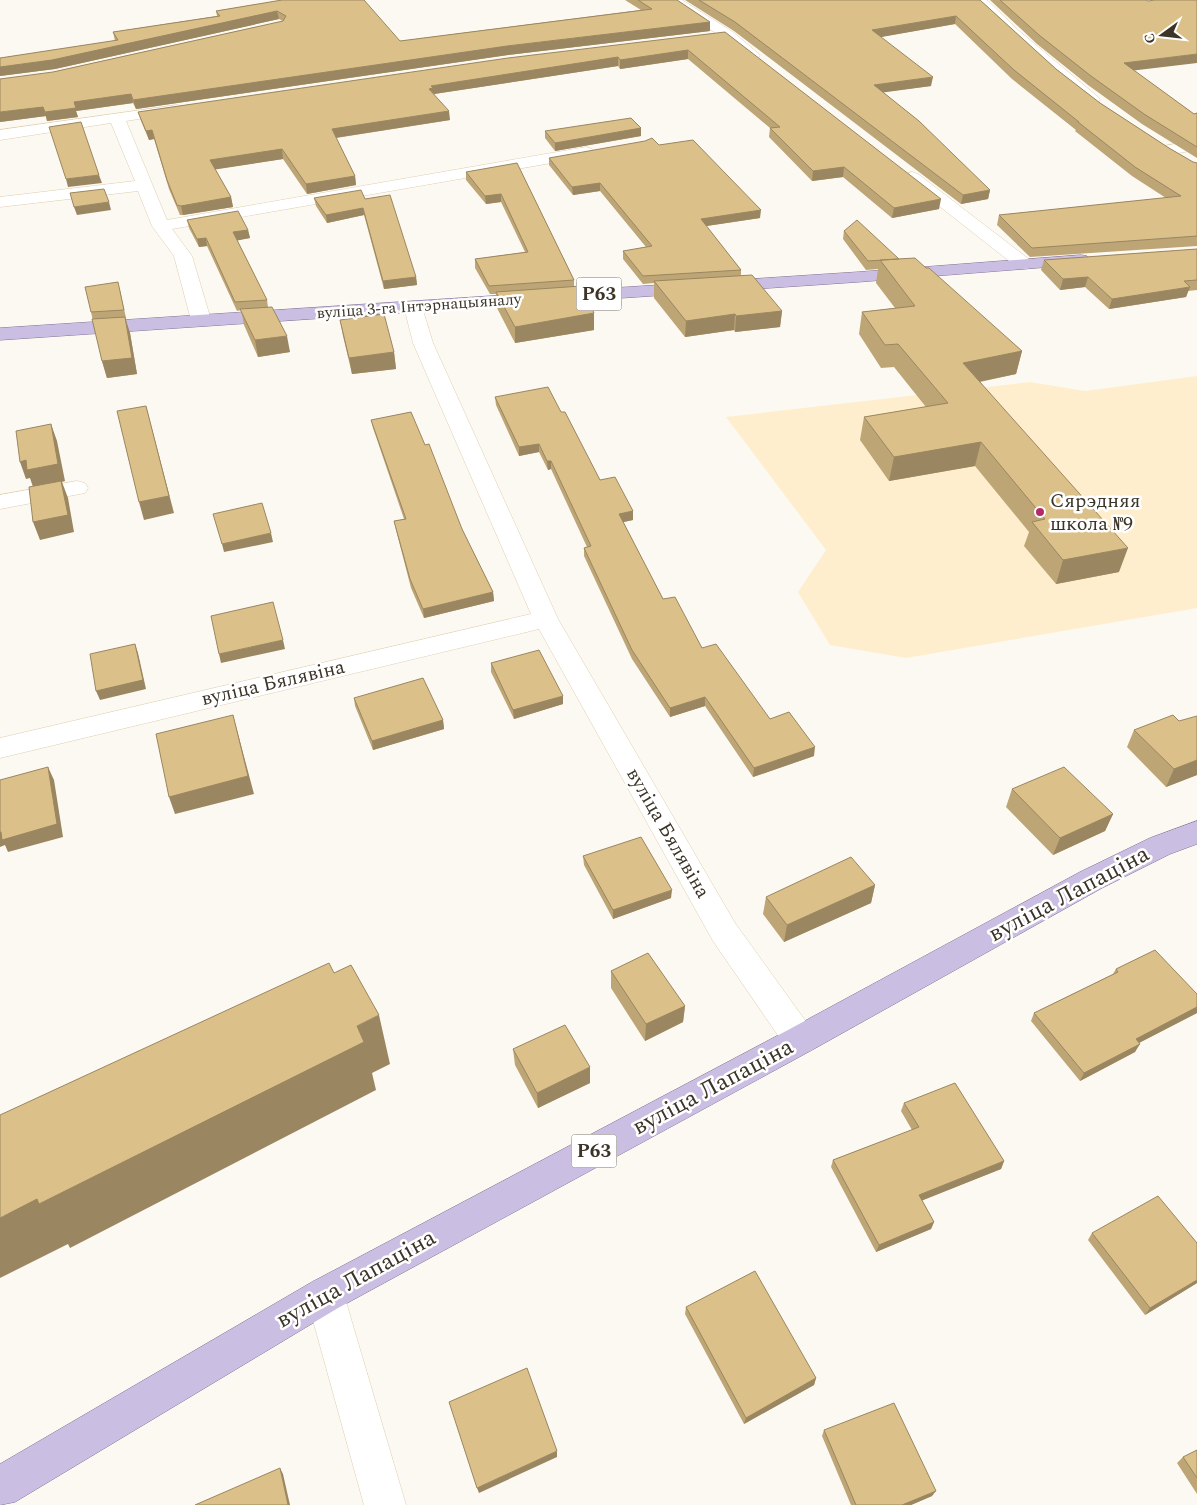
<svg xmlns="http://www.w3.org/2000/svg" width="1197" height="1505" font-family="Spectral,serif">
  <rect width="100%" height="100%" fill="#fcf9f2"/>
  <path fill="#ffeecd" d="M1197 376V608L906 658 830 645 798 592 826 550 726 417 1030 382 1085 391Z"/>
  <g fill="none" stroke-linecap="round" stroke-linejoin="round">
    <defs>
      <path id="minor" d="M667 0H682L733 32 760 55 758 58H748L723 38Z
        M974 0H987L1018 30 1098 97 1100 100 1098 103H1088L1008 36Z
        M177 105 182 106 184 109 182 112 126 121 167 220 586 147 592 149 594 152 592 155 586 157 172 229 192 256 211 320 208 324 201 326 194 324 191 320 174 256 152 226 138 191 0 207V197L135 181 111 123 0 140V130Z
        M1197 140V150L1165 155 1159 153 1157 150 1159 147Z
        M912 172 918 174 1030 260 1033 264 1030 268 1024 269 1018 268 906 180 904 177 906 174Z
        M413 301 420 303 422 307 433 343 558 619 735 923 812 1030 817 1040 812 1050 800 1055 788 1050 713 941 539 629 0 758V738L531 614 413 343 404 307 406 303Z
        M77 481 85 483 88 488 85 493 0 509V495Z
        M325 1276 338 1282 344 1295 406 1505H364L306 1295 312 1282Z"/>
      <path id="major" d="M1081 255 1087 256 1090 260 1087 264 858 282 0 340V328L858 272Z
        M1197 821V844L1170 854 1102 888 812 1050 338 1308 15 1502 0 1505V1464L312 1282 788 1030 1080 872 1150 838Z"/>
    </defs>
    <use href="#minor" stroke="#dfcdab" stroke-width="1"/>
    <use href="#major" stroke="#827196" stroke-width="1"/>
    <use href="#minor" fill="#fff" fill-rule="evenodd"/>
    <use href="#major" fill="#cbbee3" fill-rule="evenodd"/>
  </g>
  <path fill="#bda576" d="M282 0 400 41 641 10 625 0H677L710 22V31L508 55 136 109 133 103 76 111 78 117 47 121 46 116 0 122 53 72 283 21 279 19 55 69 0 76V58L115 41 113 32 217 16 216 11Z
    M685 0H980L1056 69 1100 103 1169 148 1193 162 1197 163V246L1030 257 997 225 999 215 1166 198 1132 176 1075 131 1076 130 1012 79 955 24 880 37 931 86 883 92 990 190 988 199 961 204 734 31Z
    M990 0H1146L1134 71 1194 114 1197 113V158L1142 124 1088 85 1037 44Z
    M725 32 939 209 892 218 843 177 812 181 769 137 770 128 688 59 620 69 618 66 434 94 450 120 336 138 355 176 356 185 307 194 283 159 215 169 231 197 233 207 183 215H180L169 189 154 139 149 140 141 121 138 112Z
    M641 128V136L555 151 545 138V131Z
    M659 145 760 218 706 226 741 270V276L782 311 780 327 735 332 734 330 685 337 654 298V283L643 284 623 259V251L646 247 600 191 573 195 549 165V158Z
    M517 163 574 280V287L594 330 515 343 497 308 496 294H490L475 268V259L525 252 501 202 486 204 466 180V172Z
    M314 198 365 199 416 277 417 285 384 289 364 215 327 223 316 206Z
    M187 220 248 230 250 238 237 240 267 300 268 307 290 352 258 357 244 325 241 310 237 311 207 246 199 247 189 228Z
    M844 231 899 259 926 268 1022 351 1016 374 980 382 1119 572 1056 584 1024 546 1029 532 975 466 889 481 860 440 864 417 926 407 894 367 881 368 859 334 862 312 895 308 876 283 878 269 866 270 843 239Z
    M1197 249V290L1188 291 1186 297 1109 309 1085 287 1060 290 1041 270 1044 260Z
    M120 290 126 318H125L130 333 137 374 107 378 102 361 91 312Z
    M340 320 394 352 396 369 352 374 343 336Z
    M495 397 561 412 600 480 633 511V520L623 522 663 599 702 648 770 719 814 756 753 777 705 706 670 717 632 659 584 556V548L587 547 551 469 548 470 539 452 519 456 496 405Z
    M371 420 462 529 493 592 494 601 424 618 411 588 396 530 394 521 404 519 373 428Z
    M491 663 563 704 514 719 491 672Z
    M354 698 443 720 444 729 373 750 355 706Z
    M1134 730 1197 775 1166 787 1127 747Z
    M1012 789 1113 814 1105 831 1053 855 1006 807Z
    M583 856 671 898 613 919 584 865Z
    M875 885 871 903 784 942 763 914 766 897Z
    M1116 969 1197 994V1013L1139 1043 1135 1052 1080 1081 1031 1021 1034 1013 1113 974Z
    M611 971 685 1006 683 1022 645 1041 611 988Z
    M513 1049 590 1083 538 1108 515 1065Z
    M904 1103 1004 1161 1001 1169 922 1200 934 1222 931 1229 876 1252 831 1167 833 1160 912 1130 901 1111Z
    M1092 1233 1197 1283 1145 1315 1088 1240Z
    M686 1307 816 1378 814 1385 744 1424 685 1314Z
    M824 1430 932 1496 911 1505H851L822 1436Z
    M1197 1450V1494L1177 1463 1183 1457Z"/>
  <path fill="#9a8660" d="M277 11 279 19 55 69 0 76V67Z
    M956 16 955 24 870 39 872 30Z
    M710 22V31L508 55 136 109 133 100 507 46Z
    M688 50V59L620 69V60Z
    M1197 54V63L1121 72 1124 63Z
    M618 57V66L434 94 429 89 431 86Z
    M933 77 931 86 872 94 874 85Z
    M131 94 133 103 76 111 78 117 47 121 45 112 74 102Z
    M43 107 46 116 0 122V112Z
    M449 111 450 120 334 138 332 129Z
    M641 128V136L555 151V143Z
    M152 130 154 139 149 140 146 131Z
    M282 149 283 159 212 170 210 160Z
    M844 167 843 177 812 181 813 171Z
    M99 175 102 183 68 187 66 179Z
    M355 176 356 185 307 194 306 184Z
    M600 183V191L573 195 572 187Z
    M990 190 988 199 961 204 963 195Z
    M501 194V202L486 204 485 196Z
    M231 197 233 207 183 215 181 206Z
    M941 199 939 209 892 218 894 208Z
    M109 202 111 210 77 215 74 207Z
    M363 208 364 215 327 223 326 215Z
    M761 210 760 218 700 227 701 219Z
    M248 230 250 238 235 241 233 232Z
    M206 238 207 246 199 247 197 239Z
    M416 277 417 285 384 289 383 281Z
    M1088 277 1085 287 1060 290 1063 279Z
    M1190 287 1186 297 1109 309 1112 299Z
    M782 311 780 327 735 332 736 316Z
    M594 313V330L515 343V327Z
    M735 314 734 330 685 337 686 321Z
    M125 317 130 333 137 374 107 378 102 361Z
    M287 336 290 352 258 357 255 340Z
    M1022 351 1016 374 958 386 963 363Z
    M394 352 396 369 352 374 349 358Z
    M146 406 174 513 144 520 139 502Z
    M51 424 57 441 65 481 62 482 68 498 74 532 40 540 33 522V487L30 478 26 479 20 462Z
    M981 442 975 466 889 481 894 457Z
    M539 444V452L519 456V447Z
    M547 461H551V469L548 470Z
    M633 511V520L619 523V514Z
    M271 533 273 542 224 552 222 544Z
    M1128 548 1119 572 1056 584 1063 560Z
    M493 592 494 601 424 618 423 609Z
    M283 640 285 649 221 663 219 654Z
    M135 644 138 653 146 689 100 700 96 691Z
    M563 696V704L514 719 513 710Z
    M705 697V706L670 717V708Z
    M233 715 254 794 175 814 169 797Z
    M443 720 444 729 373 750 372 741Z
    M815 747 814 756 753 777 754 768Z
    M1197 760V775L1166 787 1174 769Z
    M48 767 54 780 63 837 8 852 5 845 0 847V832Z
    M1113 814 1105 831 1053 855 1060 838Z
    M875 885 871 903 784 942 787 925Z
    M672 890 671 898 613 919V910Z
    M685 1006 683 1022 645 1041 646 1024Z
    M1197 1007V1013L1131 1047 1136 1039Z
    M379 1015 390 1064 372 1073 376 1090 70 1248 68 1244 0 1278V1218L357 1026Z
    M1140 1044 1135 1052 1080 1081 1084 1073Z
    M590 1067V1083L538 1108 537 1093Z
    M1004 1161 1001 1169 916 1203 919 1195Z
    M934 1222 931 1229 876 1252 879 1245Z
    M1197 1280V1283L1145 1315 1150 1308Z
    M816 1378 814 1385 744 1424 746 1418Z
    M557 1451V1457L479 1493 477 1488Z
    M280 1468 283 1474 290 1505H288Z
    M936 1491 932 1496 911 1505H902Z"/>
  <path fill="#dcc089" stroke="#9a8660" d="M282 0H364L400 41 652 9 638 0H677L710 22 507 46 133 100 131 94 74 102 76 108 45 112 43 107 0 112V79L53 72 283 21 286 16 277 11 52 60 0 67V58L118 40 113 32 220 16 216 11Z
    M699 0H980L1056 69 1100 103 1169 148 1193 162 1197 163V236L1032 248 999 215 1181 196 1135 167 1078 122H1079L1014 70 956 16 872 30 933 77 874 85 919 121 990 190 963 195 735 22Z
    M1000 0H1146L1148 1 1155 0H1197V54L1124 63 1194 114 1197 113V147L1144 114 1091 76 1039 35Z
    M725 32 941 199 894 208 844 167 813 171 770 128 780 127 688 50 620 60 618 57 431 86 433 88 429 89 449 111 332 129 355 176 306 184 282 149 210 160 231 197 181 206 177 205 167 180 152 130 146 131 138 112 508 58Z
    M631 118 641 128 555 143 545 131Z
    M81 122 99 175 66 179 49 127Z
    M652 138 659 145 693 140 761 210 701 219 741 270 643 276 623 251 652 246 600 183 572 187 549 158 645 141Z
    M517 163 574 280 489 286 475 259 528 252 501 194 485 196 466 172Z
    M104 189 109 202 74 207 70 193Z
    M361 190 365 199 390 195 416 277 383 281 363 208 326 215 314 198Z
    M238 211 248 230 233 232 267 300 235 302 206 238 197 239 187 220Z
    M857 220 899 259 868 261 844 231Z
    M1197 249V280L1184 281 1190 287 1112 299 1088 277 1063 279 1044 260Z
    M915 258 926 268H929L1022 351 963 363 1128 548 1063 560 1032 522 1045 519 981 442 894 457 864 417 948 403 898 344 885 345 862 312 915 306 880 260Z
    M752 275 782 311 736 316 735 314 686 321 654 281Z
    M118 282 124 310 91 312 85 287Z
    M581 286 594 313 515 327 496 292Z
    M272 307 287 336 255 340 240 309Z
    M384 314 394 352 349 358 340 320Z
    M125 317 132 358 102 361 92 319Z
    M548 387 561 412H565L600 480 615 477 633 511 619 514 663 599 675 597 702 648 716 644 770 719 789 712 815 747 754 768 705 697 670 708 632 650 584 548 591 546 551 461H547L539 444 519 447 495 397Z
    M146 406 169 496 139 502 117 411Z
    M411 412 425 445 429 444 462 529 493 592 423 609 410 579 394 521 406 519 371 420Z
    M51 424 58 464 27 470 26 460 20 462 16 431Z
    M61 481 68 515 33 522 29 487Z
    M262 503 271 533 222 544 213 514Z
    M273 602 283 640 219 654 211 616Z
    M135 644 143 680 96 691 90 654Z
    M539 650 563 696 513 710 491 663Z
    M423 678 443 720 372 741 354 698Z
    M233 715 248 776 169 797 156 734Z
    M1173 715 1179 721 1197 716V760L1174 769 1134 730Z
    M48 767 57 824 2 840 1 832H0V780Z
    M1064 767 1113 814 1060 838 1012 789Z
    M641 837 672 890 613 910 583 856Z
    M851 857 875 885 787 925 766 897Z
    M1155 950 1197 994V1007L1136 1039 1140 1044 1084 1073 1034 1013 1118 972 1116 969Z
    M648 953 685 1006 646 1024 611 971Z
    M329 963 334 973 351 965 379 1015 357 1026 364 1042 39 1204 37 1199 0 1218V1115Z
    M565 1025 590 1067 537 1093 513 1049Z
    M955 1083 1004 1161 919 1195 934 1222 879 1245 833 1160 919 1127 904 1103Z
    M1158 1196 1197 1243V1280L1150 1308 1092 1233Z
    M755 1271 816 1378 746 1418 686 1307Z
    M527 1368 557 1451 477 1488 449 1402Z
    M894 1403 936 1491 902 1505H856L824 1430Z
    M1197 1450V1478L1183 1457Z
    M280 1468 288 1505H195Z"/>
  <circle fill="#b42a66" stroke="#fff" stroke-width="2" cx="1040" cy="512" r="5"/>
  <g text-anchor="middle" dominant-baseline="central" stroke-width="5" stroke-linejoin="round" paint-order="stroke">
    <g font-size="16" fill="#3b3427" stroke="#fff">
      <text transform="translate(419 306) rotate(-4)">вуліца 3-га Інтэрнацыяналу</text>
    </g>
    <g fill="#fff" stroke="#767168" stroke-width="1">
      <rect x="576.5" y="277.5" width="45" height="33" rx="4"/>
      <rect x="571.5" y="1134.5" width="45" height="33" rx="4"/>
    </g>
    <g font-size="19" font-weight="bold" fill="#3b3427">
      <text x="599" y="294">Р63</text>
      <text x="594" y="1151">Р63</text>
    </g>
    <g font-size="20" fill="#3b3427" stroke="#fff" text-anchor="start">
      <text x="1050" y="501">Сярэдняя<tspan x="1050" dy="23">школа №9</tspan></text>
    </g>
    <g font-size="20" fill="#3b3427" stroke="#fff">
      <text transform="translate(273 683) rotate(-13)">вуліца Бялявіна</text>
      <text transform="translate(668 833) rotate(60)">вуліца Бялявіна</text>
    </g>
    <g font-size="24" fill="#3b3427" stroke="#fff">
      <text transform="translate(1069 894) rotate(-28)">вуліца Лапаціна</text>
      <text transform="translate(713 1087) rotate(-28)">вуліца Лапаціна</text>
      <text transform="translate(356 1279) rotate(-29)">вуліца Лапаціна</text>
    </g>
  </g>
  <g transform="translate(1162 35) rotate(255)" stroke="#ffffff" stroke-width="4" paint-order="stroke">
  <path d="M0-4L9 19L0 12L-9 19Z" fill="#3b3427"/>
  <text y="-8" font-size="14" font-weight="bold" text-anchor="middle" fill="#3b3427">С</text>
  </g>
</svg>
